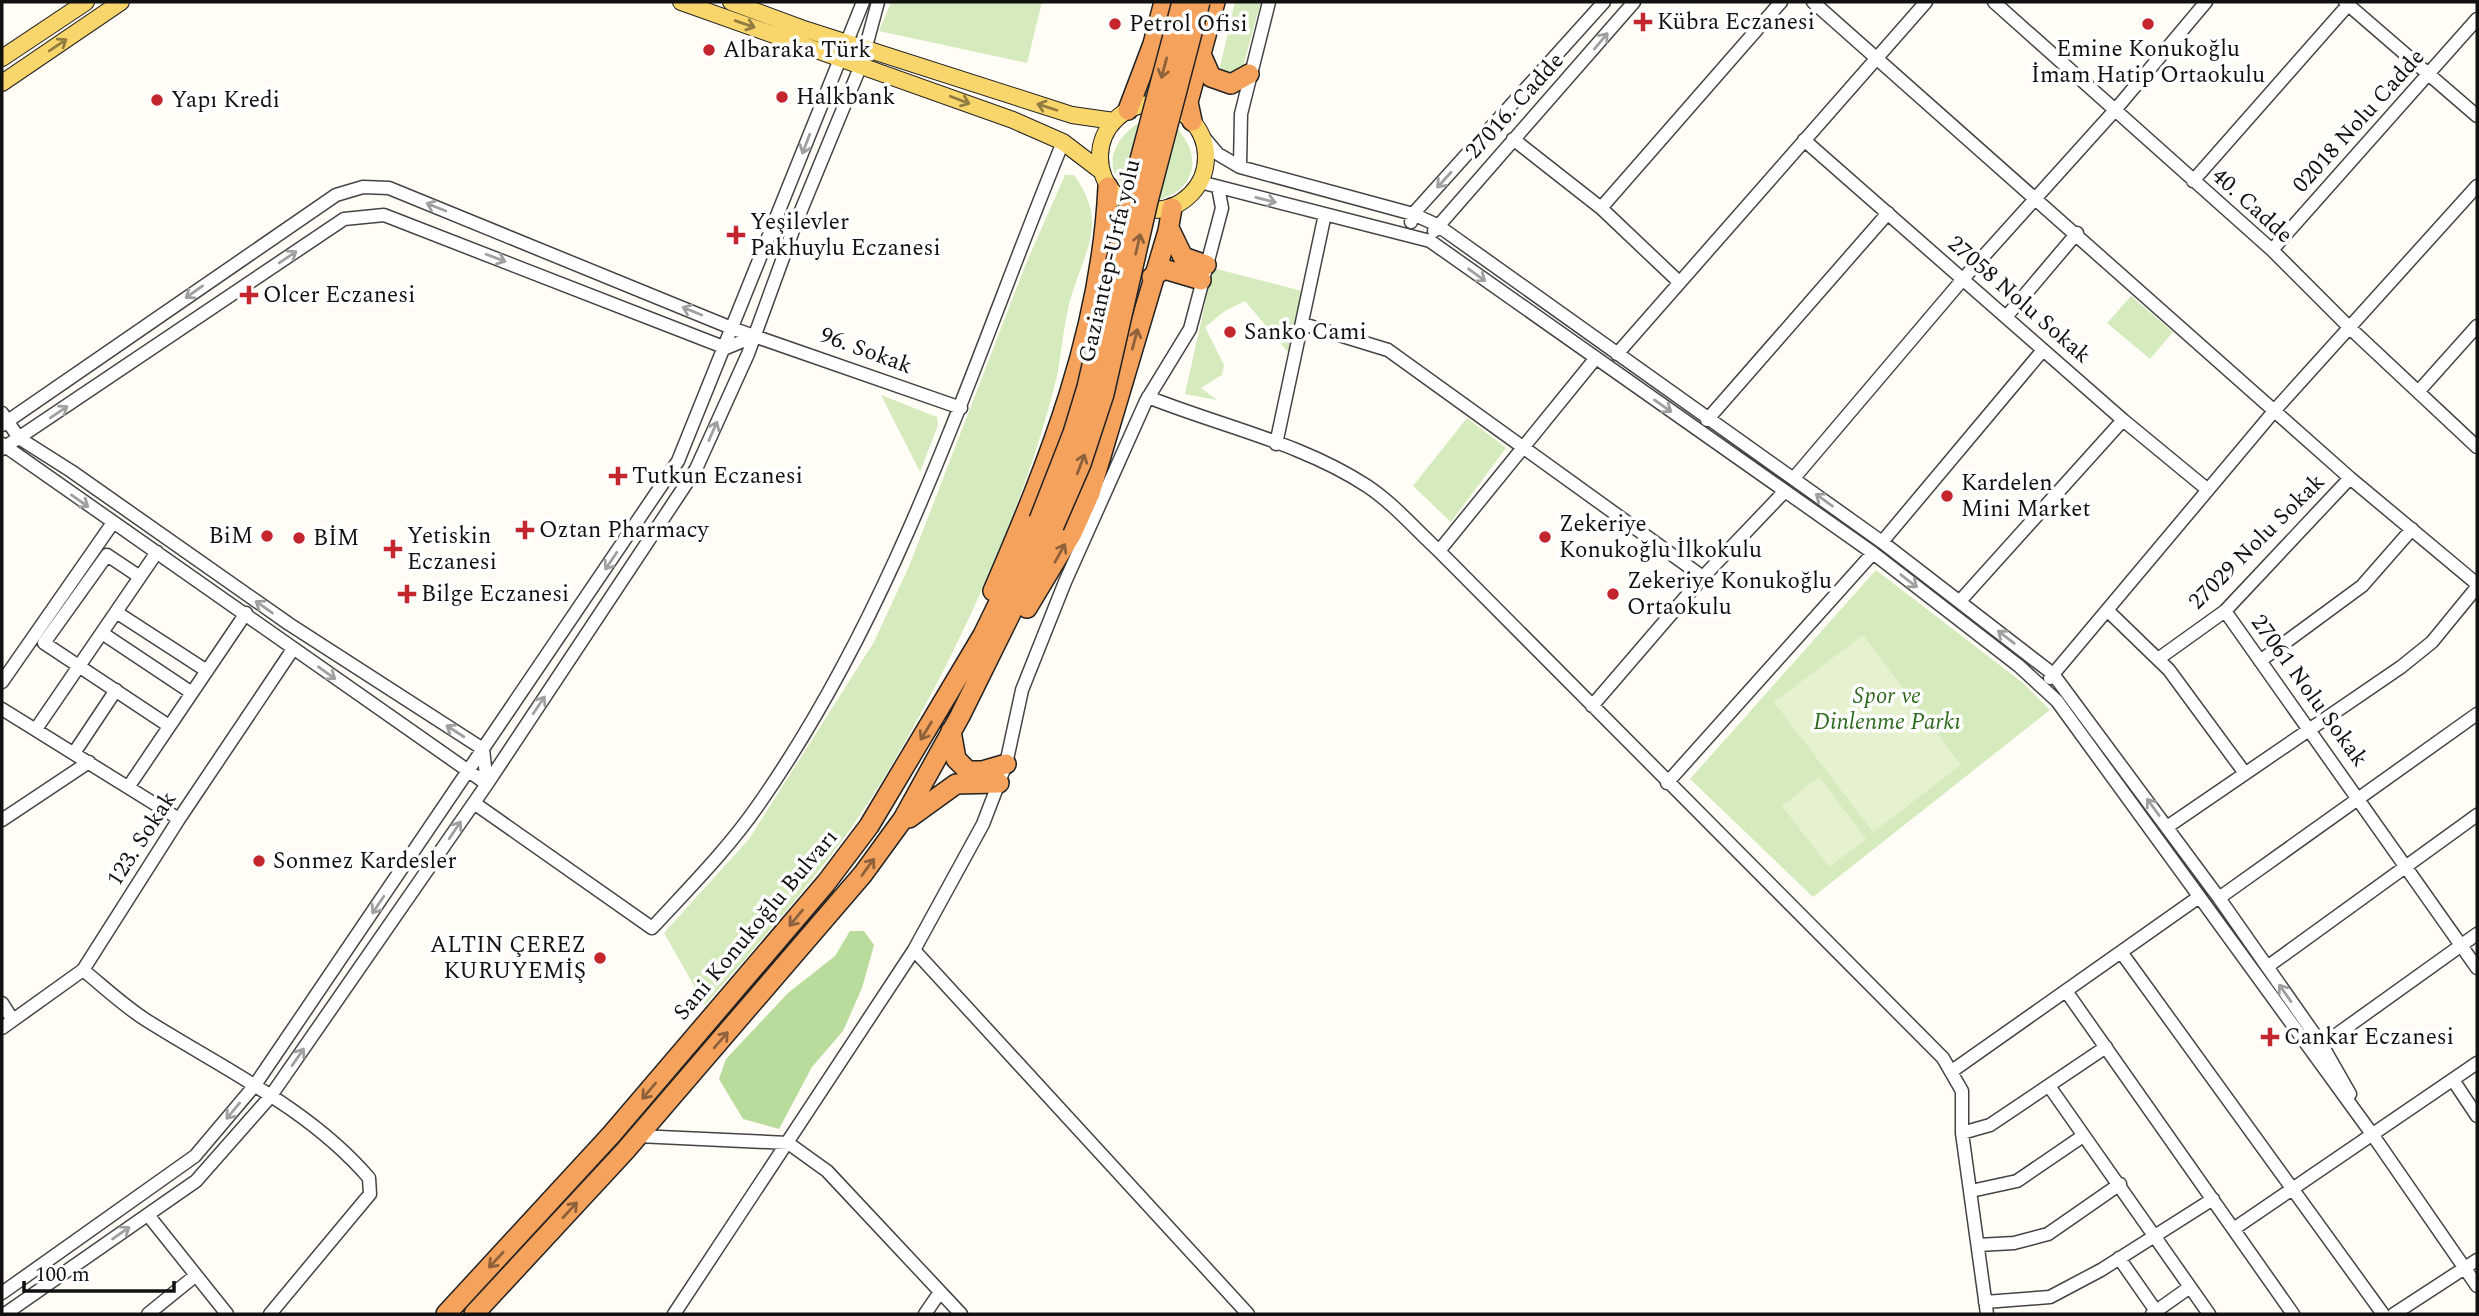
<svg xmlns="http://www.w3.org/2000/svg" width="2479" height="1316" font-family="Spectral,serif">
  <rect width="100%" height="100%" fill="#fffdf5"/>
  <path fill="#d5ebbd" d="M891 2H1042L1027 63 879 31Z
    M1235 2H1261L1240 77H1233L1220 67Z
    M1140 122 1126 187C1099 166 1117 136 1140 122Z
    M1177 128C1202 156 1197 189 1158 200Z
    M1065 175H1074C1112 227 1080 255 1068 309 1062 335 1061 362 1054 388 1021 516 956 657 888 771 838 856 769 931 705 1005L664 933 749 839 874 642 910 564 1025 266Z
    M1213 268 1306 292 1288 352 1245 301 1225 311 1205 327 1224 365 1222 375 1201 388 1217 400 1185 394Z
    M2131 296 2173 332 2150 359 2107 323Z
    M881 395 937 417 938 425 920 472Z
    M1467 418 1506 448 1451 522 1413 486Z
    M1876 570 2023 683 2050 710 1813 897 1690 779Z"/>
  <path fill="#b9dc9c" d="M850 931H864L874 945 862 988 843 1031 812 1067 779 1129 743 1119 719 1079 726 1059 788 993 835 956Z"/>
  <path fill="#e6f2cf" d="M1863 635 1961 765 1873 832 1774 702Z
    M1819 777 1866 839 1829 867 1782 806Z"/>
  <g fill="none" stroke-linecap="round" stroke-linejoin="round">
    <defs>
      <path id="minor" d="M1813 2 2350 478 2477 584
        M1994 2 2272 250 2351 329 2477 447
        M2345 2 2477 116
        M1202 135 1218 154 1240 167 1413 214 1437 225 1882 542 2053 674 2219 898 2322 1045 2350 1094
        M1513 139 1601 208 1679 282
        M1804 140 2123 420 2208 490
        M1240 167 1241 114 1269 2
        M2193 181 2348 5
        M1200 182 1430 241 1873 553 2019 666 2057 701 2372 1134 2477 1286
        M1601 208 1781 2
        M1411 222 1413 214 1604 2
        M1434 231 1634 2
        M2272 250 2477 19
        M2006 317 2077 233
        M1303 324 1388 350 1703 577
        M1617 354 1926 2
        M2418 392 2477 326
        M1148 397C1220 426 1302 443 1367 486 1393 503 1416 530 1439 551L1943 1058 1962 1091V1133L1987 1314
        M2 413 19 438 71 471 289 624 483 749 487 784
        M1707 420 1888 213
        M2 425 336 195 363 187 389 188 734 329 961 408
        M2 444 487 784
        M1276 444 1325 214
        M2 449 344 219 384 215 726 348 755 336
        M1794 478 1963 279 2116 109 2206 2
        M1882 542 2043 350
        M1439 551 1595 359
        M140 577 107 555 44 643 169 726
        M1960 601 2123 420
        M2107 610 2169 670 2244 772
        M2225 611 2477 968
        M116 612 207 671
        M102 633 192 693
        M2158 659 2225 611 2350 478
        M2260 661 2362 586 2412 529
        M2050 678 2275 410 2477 186
        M2 682 112 524
        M1592 706 1703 577 1785 491
        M2 709 179 819
        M36 729 157 552
        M74 753 116 690
        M1667 783 1873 553
        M129 786 246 613
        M474 803 652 928C689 888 728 849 759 804 900 602 971 367 1063 142
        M2 820 89 762
        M2167 827 2401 667 2432 642 2477 587
        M2219 898 2477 714
        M914 950 1248 1314
        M2121 952 2383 1314
        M2267 967 2477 815
        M83 970C104 987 124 1006 146 1020 222 1068 310 1109 369 1178L370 1194 270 1314
        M2066 991 2293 1314
        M2 1003 12 1019
        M2 1028 83 970 179 819 293 649
        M2322 1045 2477 934
        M1952 1071 2199 897
        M2453 1080 2477 1116
        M2049 1086 2209 1314
        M1962 1133 1990 1125 2106 1047
        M638 1136 788 1143 827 1171 961 1314
        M1971 1191 2017 1181 2083 1136
        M148 1215 227 1314
        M2235 1228 2477 1063
        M1978 1245 2014 1243 2048 1234 2120 1184
        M2119 1258 2156 1311
        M2 1293 195 1156 255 1085 678 461 863 2
        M1985 1302 2050 1297 2101 1270 2213 1199
        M5 1314 196 1181 270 1097 487 784 696 469 748 354 795 225 861 65 878 2
        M148 1314 195 1276
        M674 1314 914 950 983 824 1006 764 1022 690 1065 582 1146 401 1190 329 1222 208 1218 187
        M925 1314 940 1292
        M2152 1314 2190 1287
        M2394 1314 2477 1260"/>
      <path id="major" d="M681 2 1013 120 1063 142 1101 171
        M731 2 801 28 1072 115 1114 121
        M2 58 86 2
        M2 83 121 2
        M1100 157a53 53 0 1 1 106 0a53 53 0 1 1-106 0Z"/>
      <path id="highway" d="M1200 52 1211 77 1231 84 1249 74
        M1128 110 1153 44 1164 2
        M1192 121 1188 102 1215 2
        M1169 228 1183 257 1206 265
        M1152 277 1164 269 1201 280
        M993 591C1050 459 1101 332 1108 187
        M1027 608 1072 533 1090 493 1168 231 1172 208
        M951 731 956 759 968 771H982L1006 764
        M909 818 956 784 999 783
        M446 1314 611 1135 826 883 869 826 983 635 1039 520
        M474 1314 625 1151 863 874 903 819 960 716 1054 526"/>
    </defs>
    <use href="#minor" stroke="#444" stroke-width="15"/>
    <use href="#major" stroke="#222" stroke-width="18"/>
    <use href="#highway" stroke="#222" stroke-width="22"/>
    <use href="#minor" stroke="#fff" stroke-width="12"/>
    <use href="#major" stroke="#f9d66b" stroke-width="16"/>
    <use href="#highway" stroke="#f5a25d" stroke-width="19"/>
    <defs>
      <path id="highway-bridge" d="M1039 520 1073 433 1087 387 1138 167 1182 2
        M1054 526 1081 464 1104 394 1148 201 1200 2"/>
    </defs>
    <use href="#highway-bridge" stroke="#222" stroke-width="22" stroke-linecap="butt"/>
    <use href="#highway-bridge" stroke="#f5a25d" stroke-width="19"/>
  </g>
  <defs><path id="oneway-shaft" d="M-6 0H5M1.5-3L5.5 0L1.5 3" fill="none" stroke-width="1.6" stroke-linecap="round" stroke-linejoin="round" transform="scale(1.75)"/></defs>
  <g stroke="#917d42">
    <use href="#oneway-shaft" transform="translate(745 24) rotate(19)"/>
    <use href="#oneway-shaft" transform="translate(58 45) rotate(-34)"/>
    <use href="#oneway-shaft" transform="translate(960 100) rotate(21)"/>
    <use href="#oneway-shaft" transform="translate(1047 107) rotate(-162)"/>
  </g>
  <g stroke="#a0a0a0">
    <use href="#oneway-shaft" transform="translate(1601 41) rotate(-50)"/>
    <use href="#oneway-shaft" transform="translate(806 144) rotate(111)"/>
    <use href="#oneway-shaft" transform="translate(1444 180) rotate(132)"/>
    <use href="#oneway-shaft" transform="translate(1266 200) rotate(14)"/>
    <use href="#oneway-shaft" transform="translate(436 207) rotate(-158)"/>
    <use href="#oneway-shaft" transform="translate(288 257) rotate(-34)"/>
    <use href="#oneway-shaft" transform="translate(496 258) rotate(21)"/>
    <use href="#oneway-shaft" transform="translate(1477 275) rotate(36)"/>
    <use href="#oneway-shaft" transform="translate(194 292) rotate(145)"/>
    <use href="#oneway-shaft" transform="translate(692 311) rotate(-158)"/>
    <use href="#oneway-shaft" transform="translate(1663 406) rotate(35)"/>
    <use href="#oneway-shaft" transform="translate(59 412) rotate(-34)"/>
    <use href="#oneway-shaft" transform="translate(713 431) rotate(-66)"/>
    <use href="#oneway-shaft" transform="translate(1824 500) rotate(-144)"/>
    <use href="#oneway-shaft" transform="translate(80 501) rotate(35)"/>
    <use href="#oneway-shaft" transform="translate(611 561) rotate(124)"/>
    <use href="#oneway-shaft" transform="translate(1909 581) rotate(38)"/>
    <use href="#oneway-shaft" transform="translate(264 607) rotate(-145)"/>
    <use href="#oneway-shaft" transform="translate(2006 637) rotate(-142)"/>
    <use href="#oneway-shaft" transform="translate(327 673) rotate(36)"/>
    <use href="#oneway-shaft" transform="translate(539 705) rotate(-56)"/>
    <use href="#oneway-shaft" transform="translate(455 731) rotate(-147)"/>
    <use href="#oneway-shaft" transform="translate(2153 807) rotate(-126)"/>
    <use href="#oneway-shaft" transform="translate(455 830) rotate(-56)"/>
    <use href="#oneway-shaft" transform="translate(378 905) rotate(124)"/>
    <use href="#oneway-shaft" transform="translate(2285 993) rotate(-125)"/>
    <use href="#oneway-shaft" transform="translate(298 1057) rotate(-55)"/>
    <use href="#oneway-shaft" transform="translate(233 1111) rotate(130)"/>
    <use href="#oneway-shaft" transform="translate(121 1233) rotate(-35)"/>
  </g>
  <g stroke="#8e613b">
    <use href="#oneway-shaft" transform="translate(1164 68) rotate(105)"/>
    <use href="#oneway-shaft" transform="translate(1138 244) rotate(-77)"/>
    <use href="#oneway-shaft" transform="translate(1135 339) rotate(-75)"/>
    <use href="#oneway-shaft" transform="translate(1081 464) rotate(-69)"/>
    <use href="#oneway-shaft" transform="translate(1060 553) rotate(-61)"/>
    <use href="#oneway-shaft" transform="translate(926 731) rotate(121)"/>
    <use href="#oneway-shaft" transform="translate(868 867) rotate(-54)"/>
    <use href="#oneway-shaft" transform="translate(796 918) rotate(130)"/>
    <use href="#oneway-shaft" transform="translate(721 1040) rotate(-49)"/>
    <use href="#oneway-shaft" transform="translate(649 1091) rotate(130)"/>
    <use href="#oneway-shaft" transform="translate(570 1210) rotate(-47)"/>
    <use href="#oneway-shaft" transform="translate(496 1260) rotate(133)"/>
  </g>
  <g fill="#c4262e" stroke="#fff" stroke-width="2.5">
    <path d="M1639.5 11.5h7v7h7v7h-7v7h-7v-7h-7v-7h7z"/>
    <circle cx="1115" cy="24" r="7"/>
    <circle cx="2148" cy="24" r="7"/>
    <circle cx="709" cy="50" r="7"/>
    <circle cx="782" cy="97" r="7"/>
    <circle cx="157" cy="100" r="7"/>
    <path d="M732.5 224.5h7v7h7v7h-7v7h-7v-7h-7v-7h7z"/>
    <path d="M245.5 284.5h7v7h7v7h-7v7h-7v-7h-7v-7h7z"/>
    <circle cx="1230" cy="332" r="7"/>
    <path d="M614.5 465.5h7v7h7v7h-7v7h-7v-7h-7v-7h7z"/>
    <circle cx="1947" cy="496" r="7"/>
    <path d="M521.5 519.5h7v7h7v7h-7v7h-7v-7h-7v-7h7z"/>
    <circle cx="267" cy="536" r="7"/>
    <circle cx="1545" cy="537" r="7"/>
    <circle cx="299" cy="538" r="7"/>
    <path d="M389.5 538.5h7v7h7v7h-7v7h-7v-7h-7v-7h7z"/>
    <path d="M403.5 583.5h7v7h7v7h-7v7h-7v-7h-7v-7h7z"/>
    <circle cx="1613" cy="594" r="7"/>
    <circle cx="259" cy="861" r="7"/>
    <circle cx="600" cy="958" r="7"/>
    <path d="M2266.5 1026.5h7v7h7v7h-7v7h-7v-7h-7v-7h7z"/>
  </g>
  <g text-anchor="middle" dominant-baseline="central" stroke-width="7" stroke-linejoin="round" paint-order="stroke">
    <g font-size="23" fill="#111" stroke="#fff" text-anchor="start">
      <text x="1657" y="22">Kübra Eczanesi</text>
      <text x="1129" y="24">Petrol Ofisi</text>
      <text x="2148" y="49" text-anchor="middle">Emine Konukoğlu<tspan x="2148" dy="26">İmam Hatip Ortaokulu</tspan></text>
      <text x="723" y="50">Albaraka Türk</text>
      <text x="796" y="97">Halkbank</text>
      <text x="171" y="100">Yapı Kredi</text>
      <text x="750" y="222">Yeşilevler<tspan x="750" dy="26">Pakhuylu Eczanesi</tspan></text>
      <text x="263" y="295">Olcer Eczanesi</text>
      <text x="1244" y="332">Sanko Cami</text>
      <text x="632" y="476">Tutkun Eczanesi</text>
      <text x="1961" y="483">Kardelen<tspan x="1961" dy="26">Mini Market</tspan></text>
      <text x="1559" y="524">Zekeriye<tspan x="1559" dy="26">Konukoğlu İlkokulu</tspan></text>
      <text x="539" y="530">Oztan Pharmacy</text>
      <text x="253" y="536" text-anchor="end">BiM</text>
      <text x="407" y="536">Yetiskin<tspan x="407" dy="26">Eczanesi</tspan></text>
      <text x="313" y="538">BİM</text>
      <text x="1627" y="581">Zekeriye Konukoğlu<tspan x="1627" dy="26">Ortaokulu</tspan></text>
      <text x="421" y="594">Bilge Eczanesi</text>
      <text x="273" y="861">Sonmez Kardesler</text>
      <text x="586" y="945" text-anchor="end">ALTIN ÇEREZ<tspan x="586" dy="26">KURUYEMİŞ</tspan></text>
      <text x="2284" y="1037">Cankar Eczanesi</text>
    </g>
    <g font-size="23" fill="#111" stroke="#fff">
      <text transform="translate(1515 106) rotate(-48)">27016. Cadde</text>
      <text transform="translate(2359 121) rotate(-48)">02018 Nolu Cadde</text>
      <text transform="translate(2252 206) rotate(42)">40. Cadde</text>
      <text transform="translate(1110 261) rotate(-77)">Gaziantep-Urfa yolu</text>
      <text transform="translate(2019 300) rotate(41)">27058 Nolu Sokak</text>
      <text transform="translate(866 351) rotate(20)">96. Sokak</text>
      <text transform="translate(2257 542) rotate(-45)">27029 Nolu Sokak</text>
      <text transform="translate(2309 691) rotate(54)">27061 Nolu Sokak</text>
      <text transform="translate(142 839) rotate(-57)">123. Sokak</text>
      <text transform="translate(756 925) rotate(-50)">Sani Konukoğlu Bulvarı</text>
    </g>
    <g font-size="23" font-style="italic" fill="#2f6b1f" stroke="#fff">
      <text x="1887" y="696">Spor ve<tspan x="1887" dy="26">Dinlenme Parkı</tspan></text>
    </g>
  </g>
  <rect width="2479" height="1316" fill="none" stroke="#111111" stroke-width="7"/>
  <path d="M24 1281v10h150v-10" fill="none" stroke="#111111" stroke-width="3.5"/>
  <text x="35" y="1281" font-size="21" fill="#111111" stroke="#ffffff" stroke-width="5" paint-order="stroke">100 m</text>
</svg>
